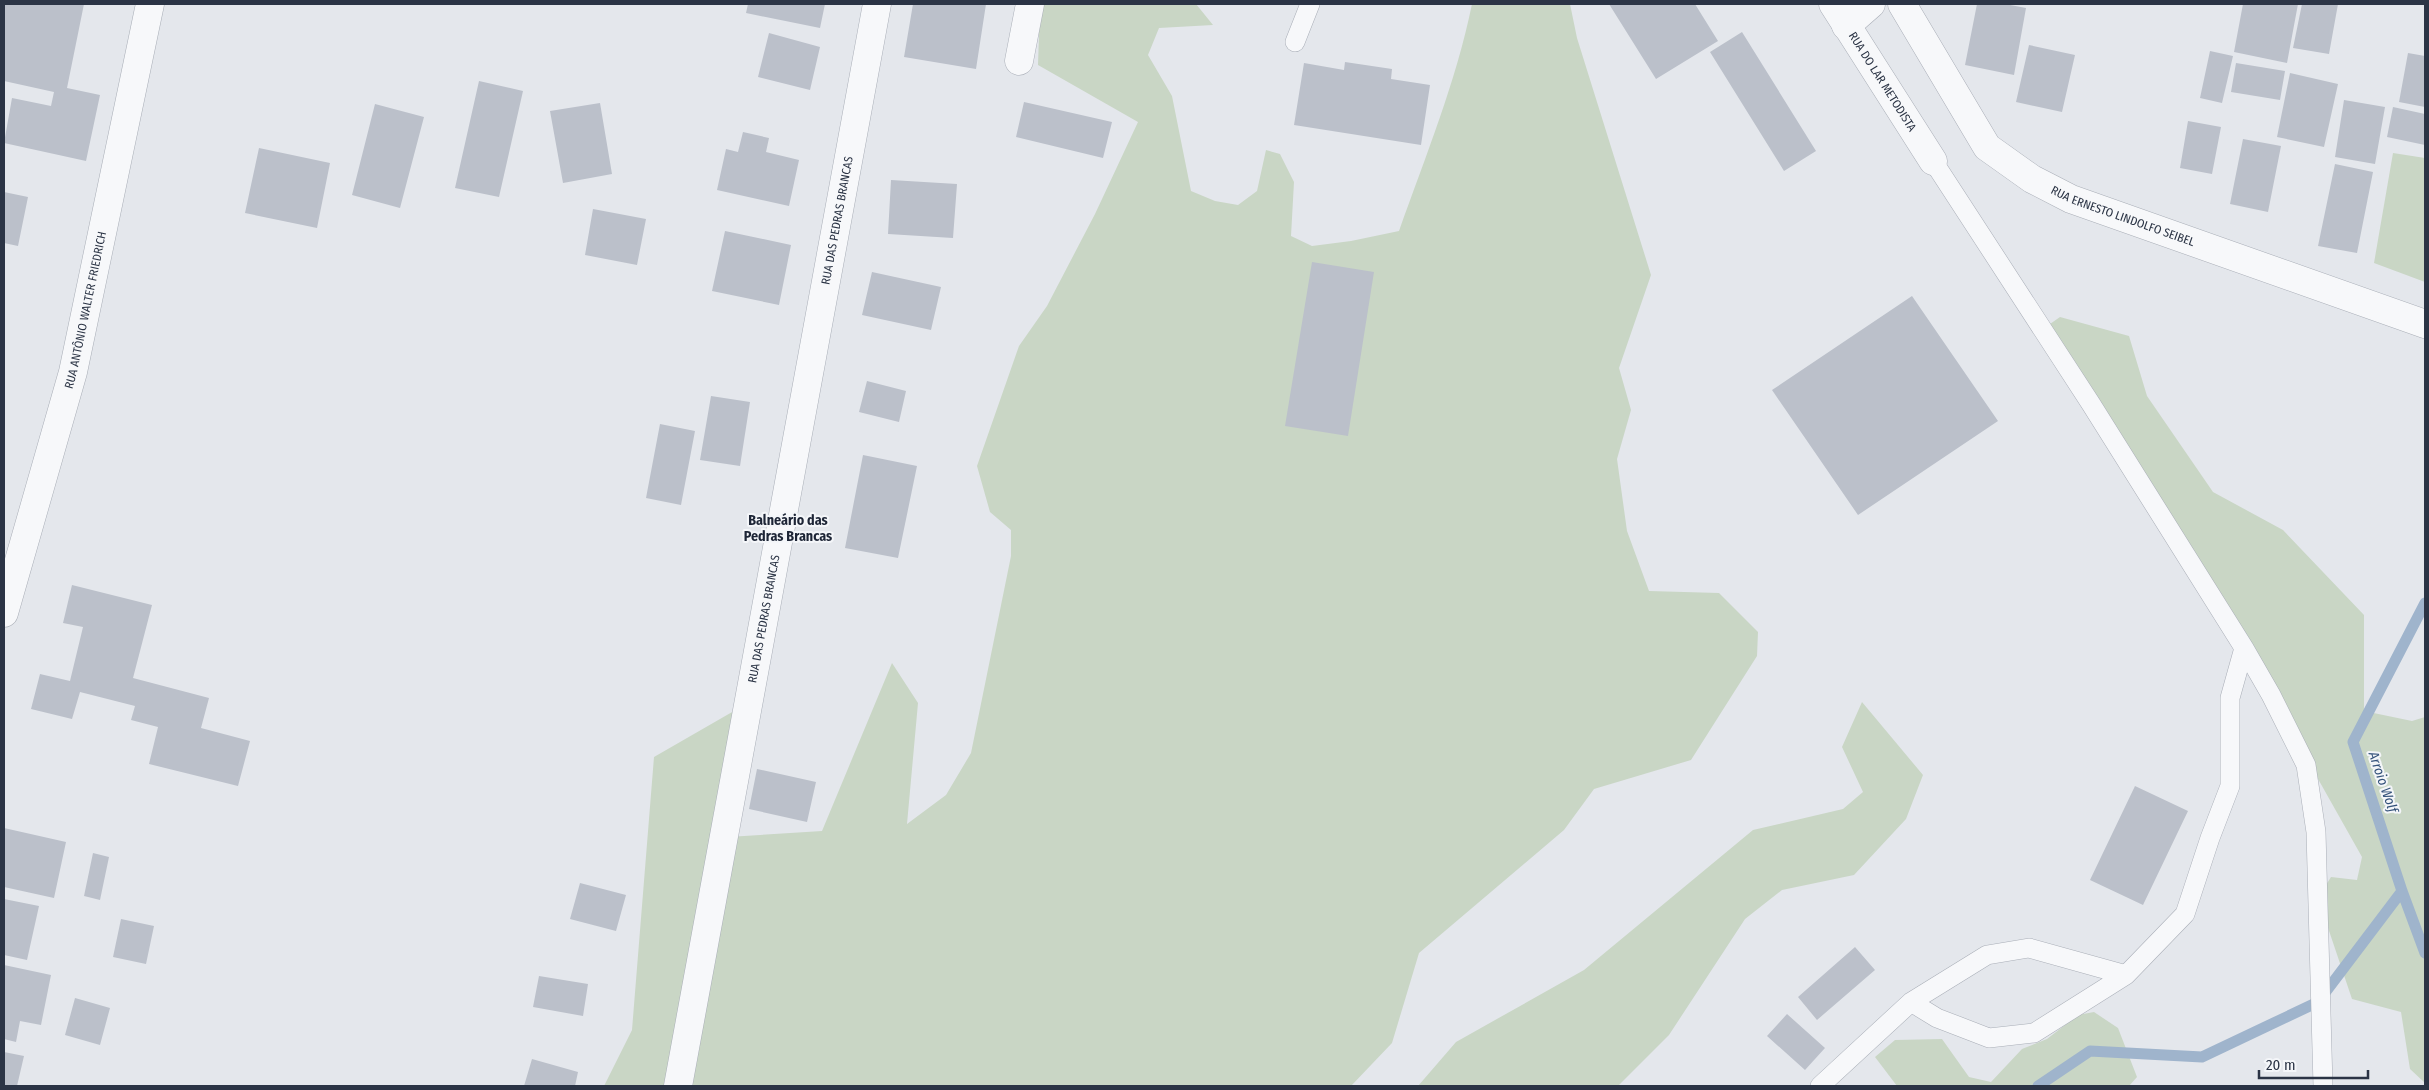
<svg xmlns="http://www.w3.org/2000/svg" width="2429" height="1090" font-family="'Fira Sans Condensed',sans-serif">
  <rect width="100%" height="100%" fill="#e4e7ec"/>
  <path fill="#c9d6c5" d="M1040 4H1196L1213 25 1159 28 1148 55 1172 96 1191 191 1215 201 1238 205 1257 191 1266 150 1280 154 1294 182 1291 236 1312 246 1351 241 1399 231C1426 155 1456 82 1472 4H1570L1577 38 1651 275 1619 368 1631 410 1617 459 1627 531 1649 591 1719 593 1758 632 1757 656 1691 760 1594 789 1564 830 1419 953 1392 1043 1351 1086H604L632 1030 654 757 753 700 728 837 822 831 892 663 918 703 907 824 946 795 971 753 1011 556V530L990 512 977 466 1019 346 1047 306 1095 214 1138 122 1038 65Z
    M2393 153 2425 158V282L2374 263Z
    M2060 317 2129 336 2147 396 2213 492 2283 530 2364 615V711L2412 721 2425 717V1083L2410 1069 2401 1012 2352 999 2321 907 2326 885 2331 877 2357 880 2362 857 2313 770 2040 331Z
    M1862 702 1923 775 1906 819 1854 875 1782 890 1745 919 1669 1035 1618 1086H1418L1456 1042 1584 970 1753 830 1843 809 1863 792 1842 747Z
    M2094 1012 2118 1028 2137 1077 2129 1086H1897L1875 1057 1895 1040 1942 1039 1969 1077 1991 1082 2022 1049 2047 1039 2078 1015Z"/>
  <g fill="none" stroke-linecap="round" stroke-linejoin="round">
    <path stroke="#9fb4cc" stroke-width="11" d="M2425 603 2353 742 2402 891 2425 953
      M2038 1086 2090 1051 2202 1057 2318 1002 2402 891"/>
  </g>
  <path fill="#bbc0ca" d="M4 4H84L67 88 100 95 86 161 4 143 12 98 51 106 54 92 4 81Z
    M748 4H825L820 28 746 13Z
    M913 4H986L976 69 904 57Z
    M1609 4H1695L1718 41 1656 79Z
    M1977 4H2005L2026 8 2014 75 1965 65Z
    M2243 4H2298L2287 63 2234 52Z
    M2302 4H2338L2329 54 2293 48Z
    M1742 32 1816 151 1784 171 1710 52Z
    M769 33 820 47 810 90 758 77Z
    M2029 45 2075 55 2062 112 2016 102Z
    M2210 51 2233 56 2222 103 2200 98Z
    M2408 53 2425 56V107L2399 102Z
    M1345 62 1392 69 1391 79 1430 85 1421 145 1294 125 1304 63 1344 70Z
    M2236 63 2285 71 2280 100 2231 92Z
    M2290 73 2338 84 2324 147 2277 137Z
    M479 81 523 91 499 197 455 188Z
    M2344 100 2385 107 2375 164 2335 157Z
    M1024 102 1112 122 1103 158 1016 137Z
    M600 103 612 174 563 183 550 111Z
    M375 104 424 117 400 208 352 195Z
    M2393 107 2425 114V145L2387 137Z
    M2188 121 2221 127 2212 174 2180 168Z
    M743 132 769 138 766 152 799 160 789 206 717 190 726 149 738 152Z
    M2243 139 2281 146 2268 212 2230 204Z
    M259 148 330 163 317 228 245 213Z
    M2335 164 2373 172 2357 253 2318 246Z
    M891 180 957 184 953 238 888 234Z
    M4 192 28 197 18 246 4 243Z
    M593 209 646 219 637 265 585 255Z
    M725 231 791 245 779 305 712 291Z
    M1312 262 1374 272 1348 436 1285 426Z
    M872 272 941 287 931 330 862 315Z
    M1912 296 1998 421 1858 515 1772 390Z
    M867 381 906 391 899 422 859 412Z
    M711 396 750 402 740 466 700 460Z
    M660 424 695 431 681 505 646 498Z
    M863 455 917 466 898 558 845 548Z
    M72 585 152 605 133 678 209 698 201 728 250 741 238 786 149 764 158 727 131 720 135 706 80 692 72 719 31 709 40 674 70 681 83 627 63 623Z
    M757 769 816 782 807 822 749 809Z
    M2135 786 2188 811 2143 905 2090 880Z
    M4 828 66 842 54 898 4 887Z
    M93 853 109 857 100 900 84 896Z
    M580 883 626 895 616 931 570 919Z
    M4 899 39 906 27 960 4 955Z
    M121 919 154 926 146 964 113 957Z
    M1855 947 1875 970 1817 1020 1798 997Z
    M4 965 51 975 41 1025 20 1021 16 1042 4 1039Z
    M539 976 588 984 583 1016 533 1007Z
    M75 998 110 1008 100 1045 65 1035Z
    M1787 1014 1825 1048 1805 1070 1767 1036Z
    M4 1052 24 1056 17 1086H4Z
    M532 1059 578 1072 575 1086H524Z"/>
  <g fill="none" stroke-linecap="round" stroke-linejoin="round">
    <defs>
      <path id="lane" d="M1295 42 1310 4
        M1933 161 2091 404 2244 648 2271 695 2306 765 2316 832 2323 1086
        M1911 1002 1937 1018 1989 1038 2034 1033 2126 975 2185 914 2210 838 2230 786V698L2244 648
        M1820 1086 1911 1002 1987 955 2029 948 2126 975"/>
      <g id="street">
        <path id="s1" d="M1833 4 1933 161"/>
        <path id="s2" d="M1902 4 1987 147 2032 179 2071 199 2425 324"/>
        <path d="M1846 26 1871 4"/>
        <path d="M1019 61 1030 4"/>
        <path id="s3" d="M4 613 73 372 150 4"/>
        <path id="s4" d="M678 1086 877 4"/>
      </g>
    </defs>
    <use href="#lane" stroke="#a9aeb7" stroke-width="20"/>
    <use href="#street" stroke="#a9aeb7" stroke-width="29"/>
    <use href="#lane" stroke="#f7f8fa" stroke-width="19"/>
    <use href="#street" stroke="#f7f8fa" stroke-width="28"/>
  </g>
  <g text-anchor="middle" dominant-baseline="central" stroke-width="4" stroke-linejoin="round" paint-order="stroke">
    <g font-size="12" fill="#2b3445" stroke="#f4f6f9">
      <text stroke="none"><textPath href="#s1" startOffset="92">RUA DO LAR METODISTA</textPath></text>
      <text stroke="none"><textPath href="#s2" startOffset="320">RUA ERNESTO LINDOLFO SEIBEL</textPath></text>
      <text stroke="none"><textPath href="#s4" startOffset="880">RUA DAS PEDRAS BRANCAS</textPath></text>
      <text stroke="none"><textPath href="#s3" startOffset="314">RUA ANTÔNIO WALTER FRIEDRICH</textPath></text>
      <text stroke="none"><textPath href="#s4" startOffset="475">RUA DAS PEDRAS BRANCAS</textPath></text>
    </g>
    <g font-size="14" font-weight="bold" fill="#1d2536" stroke="#f4f6f9">
      <text x="788" y="520">Balneário das<tspan x="788" dy="16">Pedras Brancas</tspan></text>
    </g>
    <g font-size="14" font-style="italic" fill="#34527a" stroke="#f4f6f9">
      <text transform="translate(2383 782) rotate(71)">Arroio Wolf</text>
    </g>
  </g>
  <rect width="2429" height="1090" fill="none" stroke="#2b3445" stroke-width="10"/>
  <path d="M2259 1070v8h109v-8" fill="none" stroke="#2b3445" stroke-width="2.5"/>
  <text x="2266" y="1070" font-size="15" fill="#2b3445" stroke="#f4f6f9" stroke-width="4" paint-order="stroke">20 m</text>
</svg>
